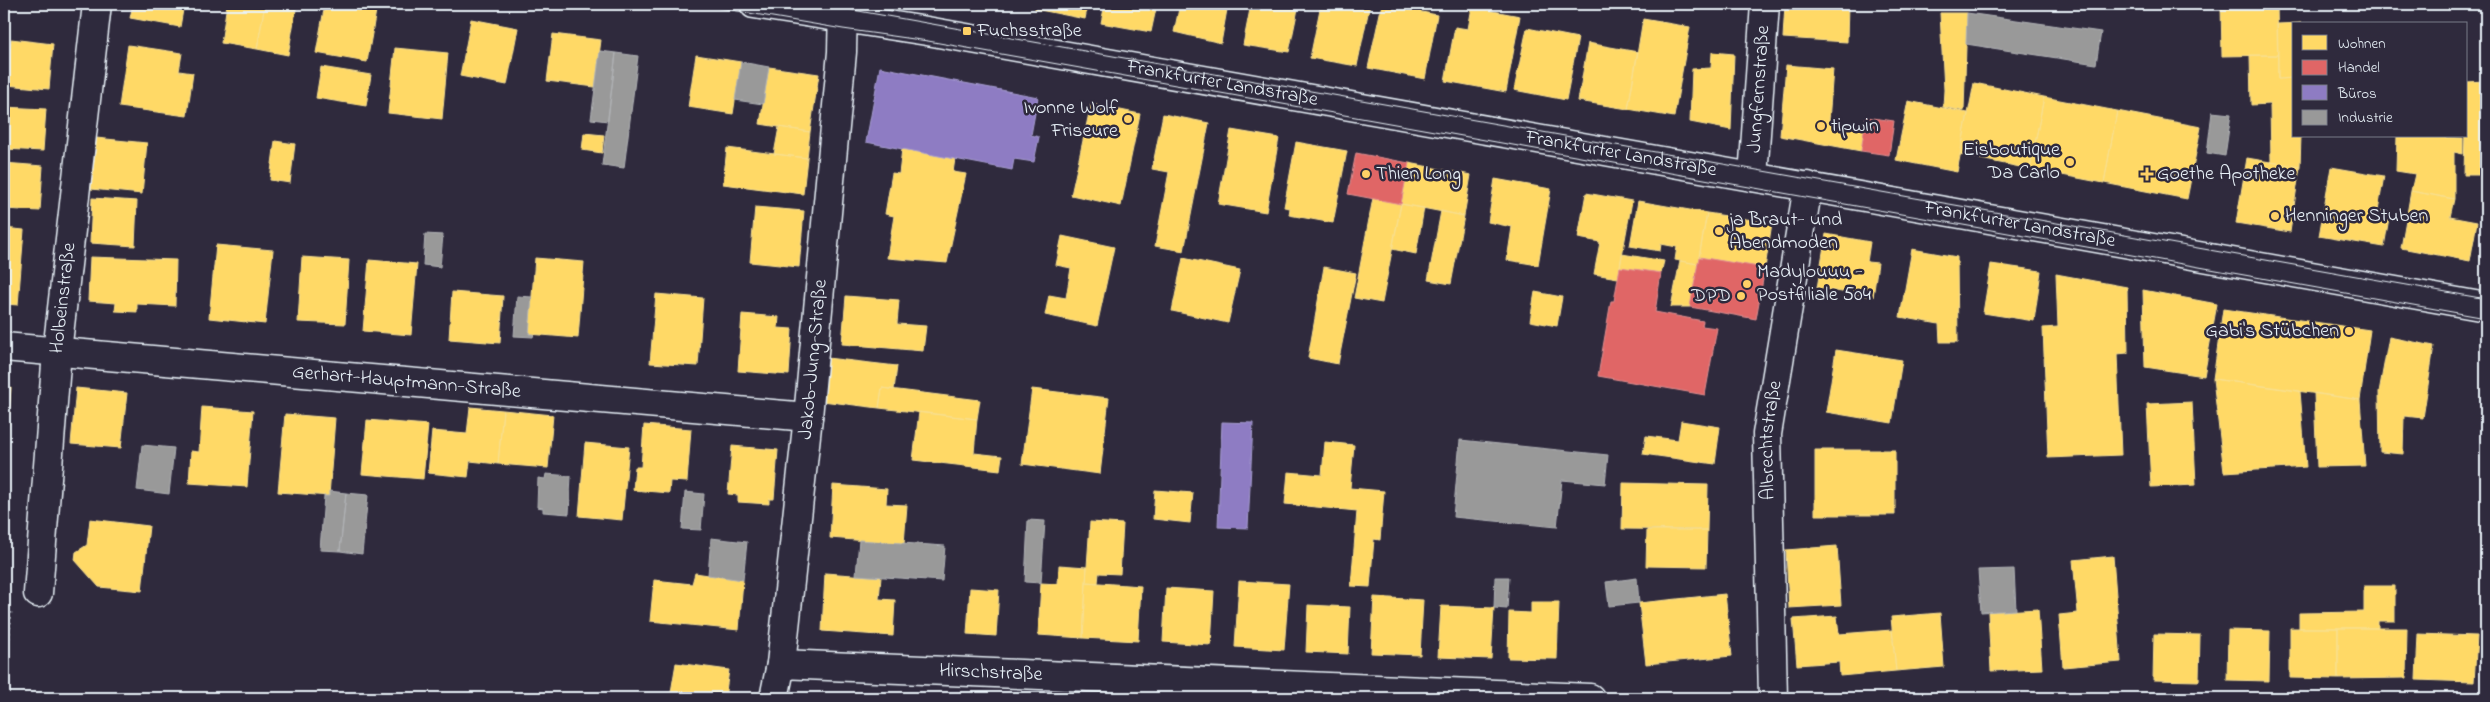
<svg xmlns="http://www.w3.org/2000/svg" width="2490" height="702" font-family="'Indie Flower',sans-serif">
  <rect width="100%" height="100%" fill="#2f2a3d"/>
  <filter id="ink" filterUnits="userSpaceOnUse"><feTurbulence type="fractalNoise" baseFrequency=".02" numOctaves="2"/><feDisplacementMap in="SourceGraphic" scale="10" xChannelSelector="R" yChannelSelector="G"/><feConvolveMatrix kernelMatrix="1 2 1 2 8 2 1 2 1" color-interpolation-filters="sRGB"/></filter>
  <g filter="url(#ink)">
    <path fill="#ffd966" stroke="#f8e092" d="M133 4H184L180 27 130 18Z
      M227 4H265L257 49 221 43Z
      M265 4H297L288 55 257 49Z
      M325 4 377 5 367 62 316 53Z
      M1036 4H1088L1085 19 1035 9Z
      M1105 4H1157L1151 32 1101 23Z
      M1180 4H1228L1221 43 1174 32Z
      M1251 4H1299L1289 52 1243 45Z
      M1321 4H1370L1357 66 1310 58Z
      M1382 4 1437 15 1425 79 1368 68Z
      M1785 4H1848L1847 42 1783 38Z
      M2221 4H2277L2278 55 2222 56Z
      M1472 7 1520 16 1506 92 1445 81 1455 27 1468 29Z
      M1940 13H1967L1964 111 1943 107 1944 90Z
      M471 19 518 28 507 85 460 76Z
      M1643 19 1690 27 1674 117 1628 109Z
      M2301 23 2294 24V78L2278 79 2277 24Z
      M1527 28 1578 38 1566 100 1514 90Z
      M553 34 601 40 595 87 547 81Z
      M11 39 53 44 49 89 6 85Z
      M1588 43 1638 52 1628 109 1578 101Z
      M128 45 182 53 179 71 193 73 187 116 119 107Z
      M395 48 448 53 442 119 388 113Z
      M1712 52 1734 54 1731 130 1690 122 1692 69 1711 68Z
      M696 55 741 62 733 114 688 107Z
      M2250 55H2278V79L2294 78V136H2301L2300 167 2271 162 2270 104 2251 105Z
      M1786 65 1833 69 1829 121 1865 127 1861 151 1780 136Z
      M321 67 371 75 366 106 316 98Z
      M769 67 819 74 810 132 760 124Z
      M2486 81V175H2464L2466 82Z
      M1974 83 2044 97 2030 169 1960 155Z
      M2044 97 2117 111 2104 183 2030 169Z
      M1908 101 1968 113 1957 172 1896 160Z
      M1091 104 1140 114 1121 206 1071 195Z
      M4 107 46 109 43 151 4 149Z
      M2117 111 2201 127 2187 199 2104 183Z
      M1163 114 1209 123 1184 251 1155 246 1169 172 1152 169Z
      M779 127 810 132 807 158 774 154Z
      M1231 130 1279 138 1266 212 1218 204Z
      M584 133 604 135 602 153 582 150Z
      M2397 136 2463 138V154L2454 152V199L2411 191 2415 174 2396 171Z
      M96 138 147 143 142 194 91 189Z
      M275 141 295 144 290 183 270 180Z
      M1296 142 1347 151 1333 223 1289 215 1290 208 1284 207Z
      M727 148 807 158 803 194 723 184Z
      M902 149 955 159 953 172 966 174 947 263 887 258 894 216 885 214 892 173 899 174Z
      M2247 158 2300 167 2290 232 2236 223Z
      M4 163 43 166 40 211 4 209Z
      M1409 163 1471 175 1464 216 1401 204Z
      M2331 167 2384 176 2378 210 2390 212 2384 247 2319 236Z
      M1495 179 1551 189 1538 265 1507 260 1512 227 1488 222Z
      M2411 191 2454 199 2450 217 2477 222 2470 261 2401 248Z
      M1586 193 1632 201 1618 278 1594 274 1600 242 1578 238Z
      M92 198 137 201 135 246 90 243Z
      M1373 198 1401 204 1382 303 1354 298Z
      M1638 201 1707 213 1698 264 1675 260 1677 247 1661 244 1660 251 1630 246Z
      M1401 204 1424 208 1416 254 1392 249Z
      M755 207 804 211 799 267 750 262Z
      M1441 211 1464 216 1451 284 1428 280Z
      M1707 213 1772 223 1765 268 1699 257Z
      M4 228 24 230 18 305 4 304Z
      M2486 233V263L2481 261Z
      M1826 234 1870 242 1867 262 1878 263 1873 297 1817 288Z
      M1062 236 1114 247 1097 326 1045 315 1049 295 1066 298 1071 268 1056 265Z
      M216 245 273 250 265 324 209 318Z
      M1912 249 1957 257 1958 342H1940L1939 324 1900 317Z
      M1622 254 1664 261 1661 273 1620 267Z
      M90 257 176 260 175 306 137 304V312L115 311 116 303 88 301Z
      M302 257 349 260 345 324 298 322Z
      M535 258 584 262 578 338 529 334Z
      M1183 258 1240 270 1228 323 1172 311Z
      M369 260 417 264 411 335 363 331Z
      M1680 261 1698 264 1690 307H1671Z
      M1991 264 2041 271 2034 321 1983 313Z
      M1324 267 1356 273 1338 364 1308 358Z
      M2056 274 2127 287 2128 353 2117 354 2121 455 2048 458 2043 328 2058 327Z
      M2143 290 2217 304 2204 376 2145 367Z
      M452 292 503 296 500 343 449 339Z
      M1535 292 1562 297 1557 326 1530 321Z
      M656 294 703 298 698 366 650 363Z
      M846 296 899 300 897 324 926 326 923 351 842 344Z
      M2223 309 2370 330 2360 400 2213 379Z
      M742 314 779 317 778 328 792 329 789 375 738 371Z
      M2389 337 2434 346 2423 418 2404 416 2403 454 2380 452 2379 392Z
      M1836 350 1902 360 1892 423 1826 412Z
      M827 358 897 366 894 390 882 388 879 408 822 401Z
      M2213 379 2300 391 2306 467 2224 472Z
      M4 387H11L7 450H4Z
      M76 388 127 393 121 448 71 444Z
      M882 388 980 400 977 419 879 408Z
      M1032 389 1109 398 1100 474 1022 464Z
      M2314 393 2360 400 2365 466 2317 467Z
      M2192 402 2196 485 2151 487 2147 404Z
      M202 407 253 411 247 487 189 483 191 451 199 452Z
      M470 407 503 410 498 464 470 461 468 477 428 473 432 431 467 434Z
      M503 410 553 415 548 468 498 464Z
      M919 412 977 419 974 453 1002 456 1000 470 913 460Z
      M285 414 335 418 329 496 278 492Z
      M367 420 428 425 423 479 362 474Z
      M1681 421 1720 427 1715 464 1643 454 1646 436 1678 440Z
      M644 425 691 429 687 482 670 481 669 493 633 490 635 467H641Z
      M1325 442 1354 445 1350 488 1384 491 1380 540 1374 539 1370 587 1351 586 1357 511 1285 504 1288 472 1322 475Z
      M585 443 629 447 622 520 579 516Z
      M732 446 778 450 774 499H769V504L738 502V495L728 494Z
      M1815 450H1895V515H1815Z
      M1623 483 1708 485 1707 530 1622 529Z
      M833 485 887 489 886 504 907 505 904 544 830 538Z
      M1155 490 1193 493 1190 523 1153 519Z
      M90 519 149 526 142 591 99 587 75 560 76 552 87 545Z
      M1090 522 1123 524 1120 574 1099 573 1098 583 1086 582Z
      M1647 530H1707L1706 567 1646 566Z
      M1837 546 1841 605 1789 608 1786 550Z
      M2113 556 2121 662 2063 667 2059 615 2078 613 2073 560Z
      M1059 565 1087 567 1083 638 1038 635 1041 583 1058 584Z
      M695 573 743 580 739 630 650 621 654 580 692 584Z
      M825 573 881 577 879 599 895 600 893 636 822 631Z
      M1239 581 1289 584 1284 650 1235 647Z
      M1086 582 1141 586 1138 641 1083 638Z
      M2364 586H2395V621H2378V628H2299V613L2364 612Z
      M970 588 999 590 996 636 967 634Z
      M1166 588 1214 591 1211 645 1163 642Z
      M1725 594 1732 656 1646 664 1639 603Z
      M1374 597 1423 600 1420 655 1371 653Z
      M1531 602H1559L1557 659 1508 658 1509 612 1531 613Z
      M1308 605 1350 607 1348 654 1306 652Z
      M1441 606 1494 608 1491 659 1438 657Z
      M2038 609 2042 669 1991 671 1988 612Z
      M1940 613 1944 667 1896 671 1891 617Z
      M1837 616 1839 634 1892 630 1896 671 1840 676 1839 662 1797 665 1793 619Z
      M2290 628H2338V679L2290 678Z
      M2338 628H2407L2406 678 2338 679Z
      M2228 630 2270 631 2269 681 2227 680Z
      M2154 634 2200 635 2199 681 2153 680Z
      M2418 634 2477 636 2474 682 2416 680Z
      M676 663 729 670 725 698H670Z"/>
    <path fill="#e06666" stroke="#e29092" d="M1866 117 1894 121 1889 155 1861 151Z
      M1356 153 1409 163 1401 204 1348 194Z
      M1699 257 1765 268 1756 319 1690 307Z
      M1620 267 1661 273 1655 312 1703 321 1702 326 1717 328 1705 395 1598 376 1611 301H1614Z"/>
    <path fill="#8e7cc3" stroke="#a99fd3" d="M880 67 1038 97 1031 135 1039 137 1034 162 1014 159 1012 170 866 142Z
      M1222 422 1253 423 1248 528 1218 527Z"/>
    <path fill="#999" stroke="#b1b3b6" d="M1967 13 2101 32 2096 64 1966 44Z
      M600 51 616 53 608 121 591 119Z
      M616 53 638 56 624 168 602 165Z
      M741 62 769 67 763 104 735 100Z
      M2212 112 2231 114 2225 156 2207 153Z
      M425 234 443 235 440 267 423 265Z
      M517 296 532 297 529 334H534L533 337 514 336Z
      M1460 440 1608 455 1605 484 1562 480 1557 527 1453 517Z
      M142 445 174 448 169 494 137 490Z
      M546 474 571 476 569 514 543 512V508L537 507 538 478 545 479Z
      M329 491 346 493 340 551 320 550 324 496H329Z
      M685 492 704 494 701 530 682 529Z
      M346 493 368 495 362 554 340 551Z
      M1028 520 1045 521 1041 583 1025 582Z
      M711 538 747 542 743 580 708 575Z
      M859 540 945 546 942 581 856 575Z
      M2014 569 2016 610 1981 612 1978 570Z
      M1495 577H1509L1507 609 1494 608Z
      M1637 578 1639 603 1609 606 1606 582Z"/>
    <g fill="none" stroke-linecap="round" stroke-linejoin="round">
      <defs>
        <g id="minor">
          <path id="s1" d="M754 4 927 31 2486 307"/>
          <path id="s2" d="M1753 177 1765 4"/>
          <path id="s3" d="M4 347 808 417"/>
          <path id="s4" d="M38 593 57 352 97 4"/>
          <path id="s5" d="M781 664 1590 698"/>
          <path id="s6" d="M774 698 781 664 808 417 842 52 843 4"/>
          <path id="s7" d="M1773 698 1767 434 1808 186"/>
        </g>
      </defs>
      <use href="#minor" stroke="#e8f1f8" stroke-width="31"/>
      <path stroke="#e8f1f8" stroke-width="3" stroke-dasharray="1 4" stroke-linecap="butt" d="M542 4 546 10
        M4 698 11 611"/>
      <use href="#minor" stroke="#2f2a3d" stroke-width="28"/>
      <path stroke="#e8f1f8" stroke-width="1" d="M696 4 843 29 928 41 2486 318
        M819 4 2486 299"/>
    </g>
  </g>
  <g fill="#ffd166" stroke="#2f2a3d" stroke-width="2">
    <rect x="962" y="26" width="10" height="10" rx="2.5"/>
    <circle cx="1128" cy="119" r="5"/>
    <circle cx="1821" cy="126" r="5"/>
    <circle cx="2070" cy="162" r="5"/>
    <circle cx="1366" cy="174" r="5"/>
    <path d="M2144.5 166.5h5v5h5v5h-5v5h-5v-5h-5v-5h5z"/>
    <circle cx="2275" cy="216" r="5"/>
    <circle cx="1719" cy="231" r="5"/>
    <circle cx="1747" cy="284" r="5"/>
    <circle cx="1741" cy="296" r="5"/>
    <circle cx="2349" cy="331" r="5"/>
  </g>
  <g text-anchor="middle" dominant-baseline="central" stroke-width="5" stroke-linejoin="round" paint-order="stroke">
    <g font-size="20" fill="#e8f1f8" stroke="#2f2a3d" text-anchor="start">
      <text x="977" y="31">Fuchsstraße</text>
      <text x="1118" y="108" text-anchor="end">Ivonne Wolf<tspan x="1118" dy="23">Friseure</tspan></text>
      <text x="1831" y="126">tipwin</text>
      <text x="2060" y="150" text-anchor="end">Eisboutique<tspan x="2060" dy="23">Da Carlo</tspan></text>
      <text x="1376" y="174">Thien Long</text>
      <text x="2157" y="174">Goethe Apotheke</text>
      <text x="2285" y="216">Henninger Stuben</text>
      <text x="1729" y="220">ja Braut- und<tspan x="1729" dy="23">Abendmoden</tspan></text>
      <text x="1757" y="272">Madylouuu -<tspan x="1757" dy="23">Postfiliale 504</tspan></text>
      <text x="1731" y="296" text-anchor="end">DPD</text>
      <text x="2339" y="331" text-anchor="end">Gabi's Stübchen</text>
    </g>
    <g font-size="20" fill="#e8f1f8" stroke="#2f2a3d">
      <text stroke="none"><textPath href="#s1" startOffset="475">Frankfurter Landstraße</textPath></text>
      <text stroke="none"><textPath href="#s2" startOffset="88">Jungfernstraße</textPath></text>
      <text stroke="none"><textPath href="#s1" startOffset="880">Frankfurter Landstraße</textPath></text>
      <text stroke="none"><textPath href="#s1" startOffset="1285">Frankfurter Landstraße</textPath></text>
      <text stroke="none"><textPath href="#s4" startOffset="296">Holbeinstraße</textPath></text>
      <text stroke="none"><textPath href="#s6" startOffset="341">Jakob-Jung-Straße</textPath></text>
      <text stroke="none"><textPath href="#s3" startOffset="404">Gerhart-Hauptmann-Straße</textPath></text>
      <text stroke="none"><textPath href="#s7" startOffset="258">Albrechtstraße</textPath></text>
      <text stroke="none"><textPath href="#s5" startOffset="210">Hirschstraße</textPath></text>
    </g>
  </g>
  <rect width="2490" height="702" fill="none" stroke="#2f2a3d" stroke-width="20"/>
  <rect x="10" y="10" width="2470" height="682" fill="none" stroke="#e8f1f8" stroke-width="2" filter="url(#ink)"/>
  <rect x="2292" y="22" width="175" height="115" fill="#2f2a3d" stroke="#797a88"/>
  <rect x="2302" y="35" width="25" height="15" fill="#ffd966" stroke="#797a88"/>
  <text x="2338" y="48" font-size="15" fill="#e8f1f8">Wohnen</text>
  <rect x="2302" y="60" width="25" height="15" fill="#e06666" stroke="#797a88"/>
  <text x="2338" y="72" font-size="15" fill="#e8f1f8">Handel</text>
  <rect x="2302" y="85" width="25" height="15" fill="#8e7cc3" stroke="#797a88"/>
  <text x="2338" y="98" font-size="15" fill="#e8f1f8">Büros</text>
  <rect x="2302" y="110" width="25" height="15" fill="#999999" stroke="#797a88"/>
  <text x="2338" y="122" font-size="15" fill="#e8f1f8">Industrie</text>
</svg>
